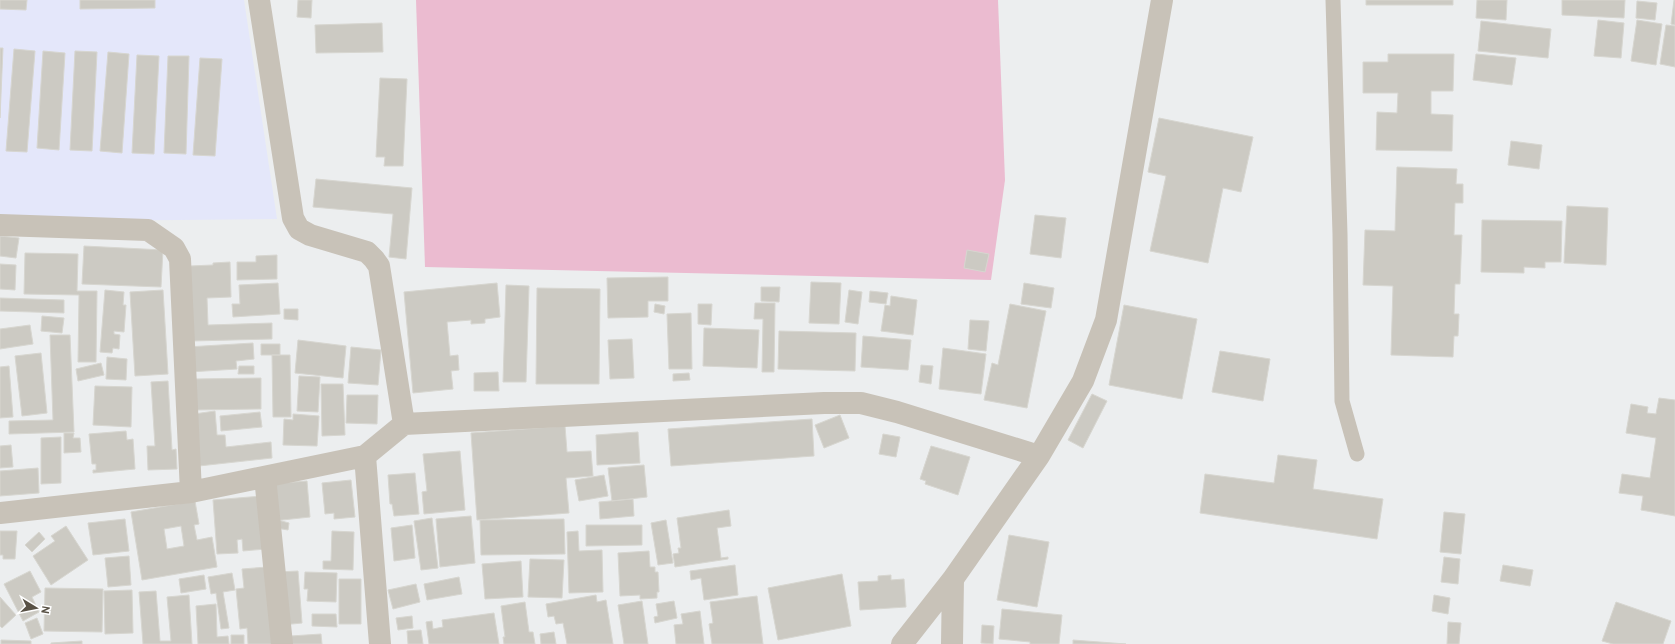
<svg xmlns="http://www.w3.org/2000/svg" width="1675" height="644" font-family="Overpass,sans-serif">
  <rect width="100%" height="100%" fill="#eceeef"/>
  <path fill="#e4e7fa" d="M0 0H244L277 219 71 221 0 215Z"/>
  <path fill="#ebbbd0" d="M416 0H998L1005 180 991 280 425 267Z"/>
  <path fill="#cccac3" stroke="#d7d6d0" fill-rule="evenodd" d="M0 0H27L26 10 0 9Z
    M80 0H155V8L80 9Z
    M298 0H312L311 18 297 17Z
    M1366 0H1453V5H1366Z
    M1477 0H1507L1506 20 1476 18Z
    M1562 0H1625L1624 18 1562 15Z
    M1674 0H1675V25L1671 24Z
    M1637 1 1657 3 1655 20 1636 18Z
    M1598 20 1624 23 1621 58 1594 56Z
    M1637 20 1662 24 1656 65 1631 61Z
    M1481 21 1551 29 1548 58 1478 51Z
    M382 23 383 52 316 53 315 25Z
    M1666 25 1675 26V67L1660 64Z
    M0 48H3L0 118Z
    M14 49 35 51 27 152 6 151Z
    M43 51 65 53 59 150 37 148Z
    M75 51 97 52 92 151 70 150Z
    M108 52 129 54 122 153 100 151Z
    M1388 54H1454L1453 91H1431V114L1453 115 1452 151 1376 150 1377 112 1397 113 1398 93H1363V62H1388Z
    M1476 54 1516 58 1512 85 1473 80Z
    M137 55 159 56 154 154 132 153Z
    M168 56H189L186 154 164 153Z
    M200 58 222 59 215 156 193 155Z
    M380 78 407 79 403 166H384L385 157H376Z
    M1159 118 1253 137 1241 192 1223 188 1208 263 1150 251 1166 176 1148 172Z
    M1511 141 1542 145 1539 169 1508 165Z
    M1397 167 1457 169 1456 184H1463V203H1455L1454 235H1462L1460 284H1455L1454 314H1459L1458 336H1454L1453 357 1391 355 1393 286 1363 285 1365 230 1395 231Z
    M316 179 412 188 406 259 389 257 393 214 313 207Z
    M1567 206 1608 208 1606 265 1564 263Z
    M1035 215 1066 218 1061 258 1030 254Z
    M1482 220 1562 221 1561 262H1545V268L1524 267V273L1481 272Z
    M0 236 19 238 16 258 0 256Z
    M84 246 163 250 161 287 82 284Z
    M967 250 989 254 985 272 964 268Z
    M25 253 78 254 77 291H97L96 362H78L79 295 24 294Z
    M277 255V279L237 280V262H256V256Z
    M230 262 231 297 207 298 208 325 272 323V339L192 341 190 266 213 265V263Z
    M0 264 16 265 15 290 0 289Z
    M668 277V301H648V317L608 318 607 278Z
    M811 282 841 283 839 324 809 323Z
    M278 283 280 314 233 317 232 304H240L239 285Z
    M497 283 500 317 485 319V323L471 324V320L447 322 450 356 458 355 459 370 451 371 453 389 413 393 404 292Z
    M1024 283 1054 288 1051 308 1021 304Z
    M506 285 529 286 526 382H503Z
    M761 287H780L779 302 761 301Z
    M537 288 600 289 599 384H536Z
    M105 290 124 292 123 305H126L124 332 114 331V334L120 335 119 349 113 348 112 353 100 352Z
    M163 290 168 374 135 376 130 292Z
    M849 290 862 292 858 324 845 322Z
    M870 291 888 293 886 304 869 302Z
    M891 296 917 300 913 335 881 331 885 305 890 306Z
    M0 298 64 300V313L0 311Z
    M755 303H775L774 372H762L763 319H754Z
    M655 304 665 306 664 314 654 312Z
    M698 304H712L711 325 698 324Z
    M1010 304 1046 311 1027 408 984 400 992 363 998 365Z
    M1124 305 1197 319 1182 399 1109 385Z
    M284 309H298V320L284 319Z
    M691 313 692 369H669L667 314Z
    M42 316 64 318 62 333 41 331Z
    M970 320 989 321 986 351 968 349Z
    M30 325 33 344 0 349V329Z
    M704 328 759 330 757 368 703 366Z
    M779 331 856 333 855 371 778 369Z
    M50 335H70L74 432 9 434V421L53 420Z
    M863 336 911 340 908 370 861 367Z
    M632 339 634 378 610 379 608 340Z
    M298 340 346 346 343 378 295 373Z
    M253 343 254 359 236 361 237 369 189 372 187 347Z
    M261 344H280V355H261Z
    M351 347 381 350 378 385 348 383Z
    M943 348 986 354 981 394 939 389Z
    M1220 351 1270 359 1263 401 1212 392Z
    M41 353 47 413 22 416 15 356Z
    M272 355H290L291 417H273Z
    M107 357 127 359 126 380 106 379Z
    M101 363 104 375 78 381 76 369Z
    M921 365 933 366 931 384 919 382Z
    M9 366 13 417 0 418V367Z
    M239 366H254V374H238Z
    M498 372 499 391H474V373Z
    M689 373 690 380 673 381V374Z
    M299 376 320 377 318 412 297 411Z
    M261 378V409L194 410V379Z
    M168 381 172 450 176 449 177 469 148 470 147 446H155L151 382Z
    M321 384H343L345 435 322 436Z
    M95 386 132 387 131 427 93 425Z
    M1092 394 1107 401 1083 448 1068 440Z
    M347 395H378L377 424 346 423Z
    M1659 398 1675 400V516L1641 510 1643 496 1619 493 1622 474 1650 478 1656 438 1626 433 1631 404 1648 407 1647 413 1656 414Z
    M215 411 217 435H225L226 447 271 442 272 458 199 466 194 414Z
    M260 412 262 427 221 431 220 416Z
    M293 414 319 416 317 446 283 445 284 419 293 420Z
    M840 415 849 438 824 448 815 425Z
    M812 419 814 456 671 466 668 429Z
    M565 426 567 452 591 451 593 476 566 478 569 513 477 520 471 433Z
    M126 431 127 440 133 439 135 469 93 473V470H96V464H92L89 434Z
    M638 432 640 463 597 465 596 435Z
    M64 433H74L73 438H80L81 452 64 453Z
    M883 434 900 437 896 457 879 454Z
    M61 437V483L41 484V438Z
    M11 445 13 467 0 468V446Z
    M931 446 970 457 958 495 925 484 926 481 920 479Z
    M460 451 465 510 424 514 422 492 427 491 423 454Z
    M1278 455 1317 460 1313 489 1383 499 1377 539 1200 513 1205 474 1274 483Z
    M644 465 647 497 612 501 608 468Z
    M38 468 39 493 0 496V471Z
    M415 473 419 514 394 516 392 504H390L388 475Z
    M604 475 608 496 579 501 575 480Z
    M351 480 355 517 334 519V513L325 514 322 483Z
    M307 481 310 517 273 521 270 484Z
    M262 496 266 549 243 551 242 539 237 540 238 553 217 554 213 500Z
    M633 499 634 516 600 519 599 502Z
    M195 501 199 524 194 525 197 540 212 537 217 567 142 580 131 512ZM181 526 184 546 167 549 164 529Z
    M729 510 731 526 717 528 721 558 728 557V559L675 567 673 554 679 553 678 548H681L677 518Z
    M1444 512 1465 514 1461 554 1440 552Z
    M471 516 475 563 440 567 436 519Z
    M432 518 438 568 421 570 414 521Z
    M125 519 129 551 93 555 88 523Z
    M564 519 565 554 481 555 480 520Z
    M278 520 289 523 288 530 276 528Z
    M666 520 673 563 658 565 651 523Z
    M412 525 415 558 394 561 391 528Z
    M586 525H642V545L586 546Z
    M66 526 88 560 51 585 33 556 55 541 51 536Z
    M0 531H17L15 559H3V555H0Z
    M332 531 354 532 353 570 323 569V561H331Z
    M578 531 579 551 602 550 603 592 569 593 567 532Z
    M39 532 45 539 32 552 25 545Z
    M1009 535 1049 542 1037 607 997 600Z
    M649 551 650 567H655V572H658L659 592H657V598L640 599V595L620 596 618 553Z
    M129 556 131 585 108 587 105 558Z
    M1444 557 1460 559 1458 584 1441 582Z
    M530 559 564 560 562 598 528 597Z
    M521 561 523 597 485 599 482 564Z
    M735 565 738 595 704 600 701 578 691 580 690 571Z
    M1503 565 1533 570 1530 586 1500 581Z
    M267 567 275 644H248L247 628 240 629 236 589 244 588 242 569Z
    M30 571 41 592 32 597 39 612 23 621 4 584Z
    M298 571 302 623 282 625 278 572Z
    M305 572 337 573 336 602 307 601 308 589H304Z
    M232 573 235 590 223 592 229 628 221 629 216 593 211 594 208 577Z
    M842 574 851 626 778 640 768 588Z
    M204 575 206 589 181 593 179 579Z
    M891 575V580L904 579 906 607 860 610 858 582 878 581V576Z
    M459 577 462 594 427 600 424 584Z
    M339 579H361V624H339Z
    M416 584 420 602 393 609 388 590Z
    M45 588 103 589 102 632 44 631Z
    M132 590 133 633 105 634 104 591Z
    M156 591 160 641H171L167 597 189 595 192 644H143L139 592Z
    M596 595 597 602 606 600 613 644H567L563 623 556 624 554 616 548 617 546 604Z
    M1434 595 1450 598 1448 614 1432 611Z
    M757 596 763 644H712L709 624 713 623 710 602Z
    M0 597 16 615 2 628 0 626Z
    M642 601 648 644H624L618 605Z
    M674 601 677 618 655 623 654 617 658 616 656 604Z
    M525 602 529 632H533L535 644H504L503 637H505L501 606Z
    M1616 602 1671 621 1663 644H1613L1602 641Z
    M216 604 217 637 228 636 229 644H198L196 606Z
    M1002 609 1062 615 1059 644H1030V642L999 639Z
    M700 611 704 644H676L674 625 683 624 681 614Z
    M494 613 499 644H429L426 622 432 621 433 629 443 627 442 620Z
    M312 614H336L337 627 312 626Z
    M412 616 413 628 398 630 396 618Z
    M37 618 43 634 31 639 25 623Z
    M1448 622 1461 623 1459 644H1447Z
    M982 625 994 626 993 644 981 643Z
    M421 630 423 644H408L407 631Z
    M554 632 556 644H541L540 634Z
    M321 634 322 644H291V636Z
    M231 635H244V644H231Z
    M1 640 31 641V644H1Z
    M1073 640 1126 644H1073Z
    M82 641V644H51V643Z"/>
  <g fill="none" stroke-linecap="round" stroke-linejoin="round">
    <path stroke="#c8c2b8" stroke-width="15" d="M1333 0 1340 234 1342 401 1357 454"/>
    <path stroke="#c8c2b8" stroke-width="22" d="M259 0 293 218 299 229 310 235 367 252 374 259 379 266 404 424
      M0 225 148 230 174 248 180 259 191 492
      M365 456 380 644
      M265 477 282 644
      M0 513 191 492 365 456 404 424 824 403H861L897 412 1039 456
      M902 644 953 579 1039 456 1083 381 1106 320 1162 0
      M952 644 953 579"/>
  </g>
  <g transform="translate(36 608) rotate(100)" stroke="#ffffff" stroke-width="3" paint-order="stroke">
  <path d="M0-3L7 15L0 10L-7 15Z" fill="#585145"/>
  <text y="-6" font-size="11" font-weight="bold" text-anchor="middle" fill="#585145">N</text>
  </g>
</svg>
